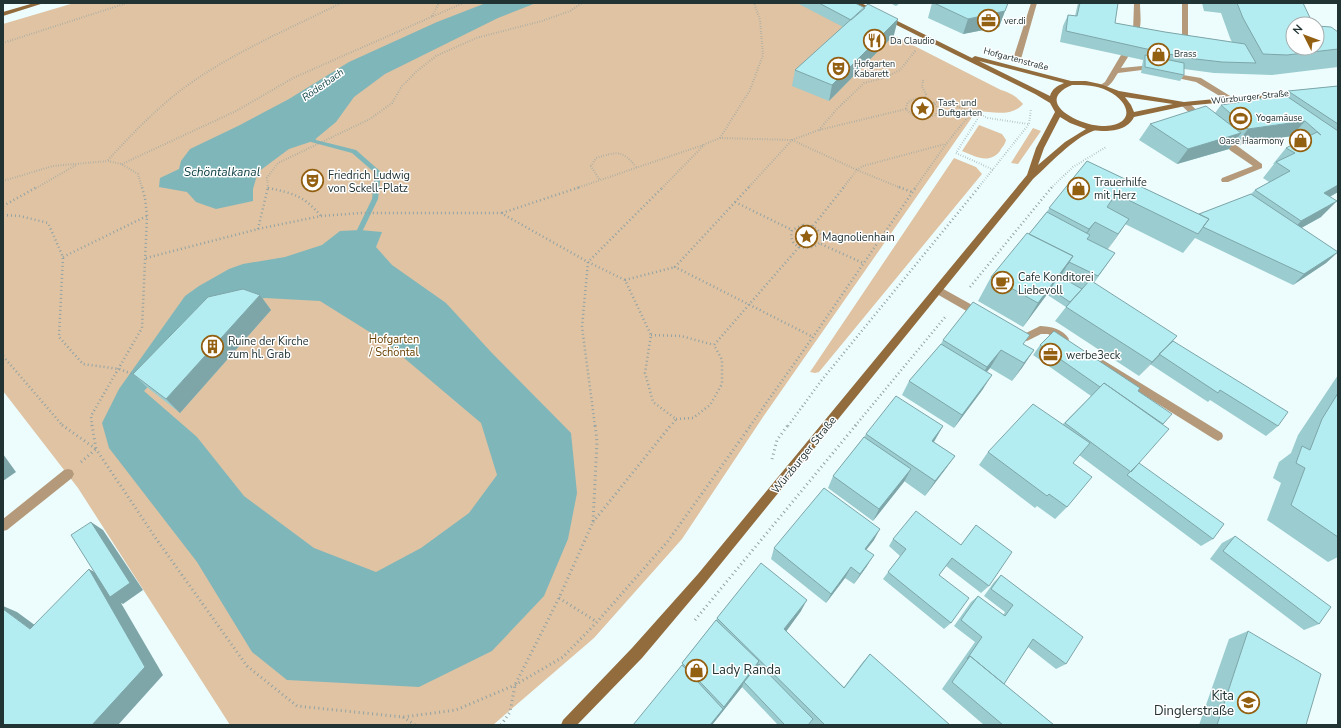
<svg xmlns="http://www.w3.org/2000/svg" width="1341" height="728" font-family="'Nunito Sans',sans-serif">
  <rect width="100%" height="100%" fill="#edfdfe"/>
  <path fill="#dfc3a3" d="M74 3H830L1001 90C1011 93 1016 96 1023 104 1012 117 992 112 978 111L975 113 763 417 682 539 594 638 493 725H230L78 488 3 391V24Z
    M979 125 1002 134 1006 140C1005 145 1002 147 1000 151 989 165 975 156 962 151Z
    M1033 128 1041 131 1018 164 1011 163Z
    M954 158 976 167 982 174 819 372 815 373 810 372Z"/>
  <path fill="#7fb6ba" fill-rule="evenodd" d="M486 3H536L498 18 385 74 354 97 336 122 313 141 289 149 258 172 253 189V201L216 209 196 202 187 192 159 187 160 178 179 169 181 161 190 149 238 126 289 99 349 62 437 22Z
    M360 230 382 232 376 247 392 265 446 303 491 352 571 433 577 493 568 539 544 596 492 651 419 687 287 680 252 652 197 562 109 448 102 423 119 389 185 296 199 286 229 269 243 264 285 257 322 245 340 231ZM265 298 320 301 384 341 481 423 497 475 469 513 421 548 376 572 314 548 244 496 197 437 144 391 221 307Z"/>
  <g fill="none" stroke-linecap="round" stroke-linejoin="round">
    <path fill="#7fb6ba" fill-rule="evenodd" d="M309 129 312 131 316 140 356 150 381 172 378 199 362 232H360L357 230 372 199 375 173 352 153 311 142 306 131Z"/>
    <path stroke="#92a2a3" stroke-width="2" stroke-dasharray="0.5 2" stroke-linecap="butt" d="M432 16 439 3
      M3 43 127 3
      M923 80 922 87 926 94 924 99
      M919 98 934 103 938 109 936 115C925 119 914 118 906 109 907 100 911 100 919 98Z
      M934 103 941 100 988 118 1028 124
      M980 115 956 153 994 170
      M819 130 836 110 864 83 884 78 900 70 916 50
      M720 138 750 90 763 55 760 20 754 3
      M108 160C131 135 154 111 181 90 229 54 287 30 341 3
      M122 164 236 111 293 78 463 3
      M599 179 591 166 596 158C616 152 622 149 636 167
      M3 181 53 166 108 161 121 164 138 174 142 188
      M36 188 76 165
      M268 188 267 178 278 163 370 119 392 103 402 86 417 71 436 56 476 38 542 21 570 11 582 3
      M577 188 703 145
      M662 188 705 144 720 138 792 140 857 170 901 188
      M748 188 792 140 819 130 906 109
      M843 188 857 170 863 166 945 144
      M915 188 946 144 972 112
      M978 188 1029 124 1031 109
      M1051 188 1073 167 1106 147"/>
    <path stroke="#92a2a3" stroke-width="2.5" stroke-dasharray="1 3" stroke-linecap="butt" d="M749 187 675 267 813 337
      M899 187 912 192
      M268 188C293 193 304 196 321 216
      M735 202 792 230
      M3 206 37 187
      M502 213 580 187
      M3 215 20 216 48 223 63 257 59 337 83 364 119 369 135 375
      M803 225C815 226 819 229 823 240 812 252 787 251 792 230Z
      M813 226 844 187
      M258 229 268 187
      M821 244 863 263
      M63 257 147 216
      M146 258 258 229 321 216 361 213H501L588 262 625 280 651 335 645 373 653 402 676 419 671 426
      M625 280 675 267
      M970 287 1052 187
      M651 335 681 336 714 345
      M3 356 63 426
      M676 419 693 418 710 405 722 384V360L714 345 799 247
      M92 426 91 416 142 328 147 216 145 198 142 187
      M595 426 582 327 588 262 663 187
      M750 426 813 337 916 187
      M788 426 821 381 979 187
      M855 426 946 316"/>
    <path stroke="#92a2a3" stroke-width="3" stroke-dasharray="1 3.5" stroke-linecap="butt" d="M62 425 96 449 157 540 247 666 297 706 403 717 456 710 515 685 563 657 597 622 668 541 751 425
      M92 425 96 449
      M772 459 777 440 788 425
      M81 462 96 449
      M593 522 671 425
      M559 598 597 622
      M695 620 856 425
      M403 717 415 725
      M501 725 510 712 515 685 559 598 593 522 597 442 595 425"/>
    <path fill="#b49a7b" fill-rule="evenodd" d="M1134 3H1140C1140 15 1144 35 1131 40L1128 38 1133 32Z
      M1182 3H1188V42L1185 44 1176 40 1179 38 1182 39Z
      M1121 55H1127L1128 57 1121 68 1142 66 1146 68 1142 70 1118 73C1113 80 1110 89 1100 88L1099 86 1105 82Z
      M1177 74 1201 78 1235 99 1234 101H1228L1196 82 1177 78Z
      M1182 102H1188L1205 118V122H1199L1182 106Z
      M1221 134 1262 164V168L1228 182H1222L1221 180 1222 178 1253 166 1231 151 1218 139V135Z
      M938 286 983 311 985 314 983 317H977L935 293 933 290Z
      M1040 326C1050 326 1063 329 1069 339L1067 342 1064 343 1048 334H1041L1027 341 1015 338 1013 335 1015 332 1018 331 1026 333Z
      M1103 360 1222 433 1223 436 1222 439 1218 441 1214 439 1099 367 1098 364 1099 361Z"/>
    <path fill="#b49a7b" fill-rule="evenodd" d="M1031 3H1037L1021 59 1020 61H1014L1013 59Z
      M68 469 72 470 74 474 72 478 7 530 3 531V519L64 470Z"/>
    <path fill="#926c3d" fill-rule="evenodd" d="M34 3H44L3 16V12Z
      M853 3H861L972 58 975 56 1071 81H1086L1100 84 1119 91 1184 102 1298 91 1302 93 1298 95 1185 106 1134 117C1128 129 1115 131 1102 131 1099 131 1096 130 1093 131 1072 139 1050 164 1033 179L706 582 642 658 577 725H561L563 720 632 648 698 574 1027 175 1036 148 1055 112 1050 103 1035 94 954 54ZM979 61 1064 83C1057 86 1052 89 1050 96ZM1072 85C1084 85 1097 85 1108 91 1132 103 1135 126 1102 126 1080 126 1032 102 1072 85ZM1125 97 1173 104 1134 112 1131 105ZM1060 117 1070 123 1086 129 1065 142 1038 165 1044 148Z"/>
  </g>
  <path fill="#9bcccf" d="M797 3H855L894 35 829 101 792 86 795 70 843 27Z
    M890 3H900L896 6Z
    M932 3H1008L999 27 963 34 928 18Z
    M1078 3H1118L1115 23 1165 32 1232 42 1230 38 1221 13 1204 11 1202 3H1303L1293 24 1338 32V67L1272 75 1214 73 1184 69V75L1180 81 1141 73 1143 60 1060 42 1063 26 1068 15 1075 16Z
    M1338 86V192L1330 197 1321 217 1301 228 1338 252 1326 263 1293 285 1195 238 1183 253 1125 224 1107 250 1115 253 1094 283 1173 341 1278 426 1266 436 1210 400 1208 402 1150 364 1139 376 1055 321 1066 307 1046 294 1023 327 978 301 991 277 1029 234 1087 161 1199 214 1251 194 1255 190 1269 182 1263 178 1274 164H1273L1286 148 1298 142 1292 136 1236 145 1233 143 1229 149 1177 164 1139 140 1150 124 1215 113 1221 105 1285 95 1288 91Z
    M260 295 271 310 180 413 148 388 133 374Z
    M943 340 1034 350 1012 381 990 368 987 372 983 389 954 428 902 395 909 381 941 344Z
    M1040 345 1138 391 1163 424 1139 463 1213 539 1201 546 1079 455 1073 463 1067 507 1055 519 1037 506 1035 508 979 465 988 452 1063 424 1091 396 1033 355Z
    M1338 375V557L1328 562 1267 520 1281 483 1273 478 1279 462 1291 453 1298 435Z
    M943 426 934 442 955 456 944 471 925 496 904 481 873 521 828 488 833 476 864 437 866 434Z
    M976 525 989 586 981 593 946 566 939 575 951 623 944 629 883 579 900 556 889 546 893 539 961 545Z
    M1235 536 1319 624 1304 630 1210 559 1222 543Z
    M874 540 866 550 867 566 854 584 845 578 826 603 771 559 774 548Z
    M1001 575 1066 664 1056 669 1028 647 1004 684 1054 725H984L942 689 975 642 954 626 971 602 978 596 1003 615 1005 612 984 596 994 582Z
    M801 611 786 631 844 687 862 663 870 654 950 725H811L809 723 808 725H778L742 687 712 725 682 665V663L716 620 717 618Z
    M1248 631 1306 725H1199L1229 639Z"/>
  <path fill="#7ea6a9" d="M1005 11 999 27 963 34 968 19Z
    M898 19 894 35 829 101 832 85Z
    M1305 121 1292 136 1236 145 1248 129Z
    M1241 133 1229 149 1177 164 1188 149Z
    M1338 185V192L1309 208 1324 193Z
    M1337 201 1321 217 1287 236 1301 221Z
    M1129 219 1116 238 1105 253 1118 234Z
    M1095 222 1082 241 1077 248 1089 229Z
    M1338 252 1326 263 1293 285 1304 274Z
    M1073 256 1060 277 1023 327 1038 303Z
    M260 295 271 310 180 413 166 399Z
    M1177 336 1164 351 1139 376 1152 362Z
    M1001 350 990 368 976 384 987 367Z
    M1034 350 1022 368 1012 381 1024 363Z
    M992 375 983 389 954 428 962 415Z
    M943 426 933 443 932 441Z
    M3 454 16 472 3 481Z
    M955 456 944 471 925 496 935 481Z
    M911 469 904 482 873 521 879 509Z
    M91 522 103 530 143 590 123 604 121 603 163 675 118 725H92L89 569 107 579Z
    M880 529 874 540 859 559 865 549Z
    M874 555 867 566 854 584 860 574Z
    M851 567 845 578 826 603 831 594Z
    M807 600 801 611 780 640 784 629Z
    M3 606 17 612 51 637 30 629 3 609Z
    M759 661 756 669 744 682 742 687 712 725H710L723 709 724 707Z"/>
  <path fill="#b4edf1" stroke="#7ea6a9" d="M819 3H855L865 8 851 20Z
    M934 3H1008L1005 11 968 19Z
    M1080 3H1118L1115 23 1165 32 1245 44 1256 63 1222 62 1187 58 1066 31 1068 15 1077 16Z
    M1237 3H1303L1313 24H1293V48H1317V26L1331 27 1338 32V49L1287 55 1263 54 1243 18Z
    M868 4 898 19 832 85 795 70Z
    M1145 55 1184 63V75L1145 67Z
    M1338 86V124L1288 91Z
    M1285 95 1338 131V185L1324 193 1337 201 1301 221 1255 190 1290 171 1276 162 1295 153 1286 148 1317 132 1321 135 1305 121 1248 129 1221 105Z
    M1206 106 1241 133 1188 149 1150 124Z
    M1087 161 1209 219 1198 234 1116 194 1107 207 1129 219 1118 234 1095 222 1089 229 1049 208Z
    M1251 194 1338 252 1304 274 1203 227 1209 219 1199 214Z
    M1047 212 1090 235 1087 239 1115 253 1098 276 1069 262 1067 265 1073 256 1029 234Z
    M1027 233 1073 256 1038 303 991 277Z
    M1059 276 1082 289 1070 302 1050 289Z
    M1090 280 1177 336 1152 362 1066 307Z
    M243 289 260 295 166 399 133 374 208 297Z
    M973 302 1030 335 1023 344 1034 350 1024 363 1001 350 987 367 943 340Z
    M1054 331 1140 388 1138 391 1172 414 1163 424 1104 383 1100 387 1040 345Z
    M1173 341 1288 412 1278 426 1220 390 1218 393 1159 354Z
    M941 344 992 375 962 415 909 381Z
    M1104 383 1169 429 1131 472 1065 423Z
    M1338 393V537L1291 505 1305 468 1296 463 1302 446 1310 450 1322 419Z
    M896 396 943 426 932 441 955 456 935 481 866 434Z
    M1033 404 1090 443 1073 463 1092 477 1067 507 1049 494 1047 496 988 452Z
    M864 437 911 469 879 509 833 476Z
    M1139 463 1224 524 1213 539 1127 475Z
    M824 488 880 529 865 549 874 555 860 574 851 567 831 594 774 548Z
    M916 511 961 545 976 525 1012 552 989 586 952 558 939 575 969 598 951 623 888 572 906 549 893 539Z
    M91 522 130 583 110 597 71 535Z
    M1235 536 1331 607 1319 624 1223 551Z
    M761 563 807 600 784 629 844 688 870 654 950 725H825L717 618Z
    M89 569 145 667 92 725H3V609L30 629Z
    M1001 575 1083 637 1066 664 1033 639 1004 684 970 656 967 659 982 637 961 620 978 596 1005 616 1013 605 991 589Z
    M716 620 759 661 724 707 682 663Z
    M1248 631 1321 674 1306 725H1217Z
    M970 656 1054 725H1003L952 682Z
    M759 664 813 719 808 725H785L744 682Z
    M682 665 723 709 710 725H633Z"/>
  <defs>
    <symbol id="office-ring" viewBox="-11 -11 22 22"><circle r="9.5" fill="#fff" stroke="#936012" stroke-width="1.5"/><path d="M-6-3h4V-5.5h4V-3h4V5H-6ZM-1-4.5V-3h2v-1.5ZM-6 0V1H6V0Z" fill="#936012"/></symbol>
    <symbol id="restaurant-ring" viewBox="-11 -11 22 22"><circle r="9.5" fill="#fff" stroke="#936012" stroke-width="1.5"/><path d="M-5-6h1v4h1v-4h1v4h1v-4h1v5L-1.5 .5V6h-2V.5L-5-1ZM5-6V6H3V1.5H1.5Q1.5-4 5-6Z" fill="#936012"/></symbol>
    <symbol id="shop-ring" viewBox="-11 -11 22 22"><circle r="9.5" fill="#fff" stroke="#936012" stroke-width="1.5"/><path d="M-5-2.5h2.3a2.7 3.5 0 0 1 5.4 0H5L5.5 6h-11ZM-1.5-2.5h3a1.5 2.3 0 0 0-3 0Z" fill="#936012"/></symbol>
    <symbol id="theatre-ring" viewBox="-11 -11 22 22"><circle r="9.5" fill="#fff" stroke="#936012" stroke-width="1.5"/><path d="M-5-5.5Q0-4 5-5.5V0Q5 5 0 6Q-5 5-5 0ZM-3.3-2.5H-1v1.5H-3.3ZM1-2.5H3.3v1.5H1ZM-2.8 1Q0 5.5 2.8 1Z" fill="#936012"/></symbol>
    <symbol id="sight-ring" viewBox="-11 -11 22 22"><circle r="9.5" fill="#fff" stroke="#936012" stroke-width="1.5"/><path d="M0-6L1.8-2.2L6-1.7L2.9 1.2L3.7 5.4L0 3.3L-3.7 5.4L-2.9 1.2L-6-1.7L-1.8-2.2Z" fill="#936012"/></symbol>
    <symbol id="stadium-ring" viewBox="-11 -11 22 22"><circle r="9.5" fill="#fff" stroke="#936012" stroke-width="1.5"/><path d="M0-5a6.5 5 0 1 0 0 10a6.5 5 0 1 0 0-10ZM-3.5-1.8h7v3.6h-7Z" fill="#936012"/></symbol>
    <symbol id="cafe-ring" viewBox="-11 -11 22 22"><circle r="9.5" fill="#fff" stroke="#936012" stroke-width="1.5"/><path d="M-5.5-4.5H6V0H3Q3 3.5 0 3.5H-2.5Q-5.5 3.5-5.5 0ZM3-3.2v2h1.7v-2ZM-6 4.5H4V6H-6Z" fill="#936012"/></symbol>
    <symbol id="building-ring" viewBox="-11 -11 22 22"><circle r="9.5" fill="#fff" stroke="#936012" stroke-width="1.5"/><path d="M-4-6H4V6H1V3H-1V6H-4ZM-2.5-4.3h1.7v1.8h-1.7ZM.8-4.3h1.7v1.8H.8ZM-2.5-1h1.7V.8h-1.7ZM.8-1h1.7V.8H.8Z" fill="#936012"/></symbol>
    <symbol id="school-ring" viewBox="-11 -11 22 22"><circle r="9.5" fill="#fff" stroke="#936012" stroke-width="1.5"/><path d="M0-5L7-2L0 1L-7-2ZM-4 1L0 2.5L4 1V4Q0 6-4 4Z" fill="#936012"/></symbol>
  </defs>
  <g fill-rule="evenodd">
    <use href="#office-ring" x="976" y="8" width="25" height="25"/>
    <use href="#restaurant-ring" x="862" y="28" width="25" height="25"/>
    <use href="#shop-ring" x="1146" y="42" width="25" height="25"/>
    <use href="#theatre-ring" x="826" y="56" width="25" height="25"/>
    <use href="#sight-ring" x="910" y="96" width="25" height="25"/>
    <use href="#stadium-ring" x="1228" y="106" width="25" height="25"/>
    <use href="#shop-ring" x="1288" y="128" width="25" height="25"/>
    <use href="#theatre-ring" x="300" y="168" width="25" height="25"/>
    <use href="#shop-ring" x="1066" y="176" width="25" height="25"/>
    <use href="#sight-ring" x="794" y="224" width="25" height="25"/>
    <use href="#cafe-ring" x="990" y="270" width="25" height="25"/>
    <use href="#building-ring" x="200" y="334" width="25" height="25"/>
    <use href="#office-ring" x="1038" y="342" width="25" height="25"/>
    <use href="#shop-ring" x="684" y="658" width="25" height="25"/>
    <use href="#school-ring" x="1236" y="690" width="25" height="25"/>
  </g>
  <g text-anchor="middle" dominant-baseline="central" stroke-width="3" stroke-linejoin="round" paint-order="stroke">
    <g font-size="9" fill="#223334" stroke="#fff" text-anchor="start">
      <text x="1004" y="21">ver.di</text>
      <text x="890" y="41">Da Claudio</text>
      <text x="1174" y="54">Brass</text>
      <text x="854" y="64">Hofgarten<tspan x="854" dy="10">Kabarett</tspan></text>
      <text x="938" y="103">Tast- und<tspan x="938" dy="10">Duftgarten</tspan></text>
      <text x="1256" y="118">Yogamäuse</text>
      <text x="1284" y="141" text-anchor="end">Oase Haarmony</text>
    </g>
    <g font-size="9" fill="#223334" stroke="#fff">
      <text transform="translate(1016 59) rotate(15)">Hofgartenstraße</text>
      <text transform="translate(1250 97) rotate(-6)">Würzburger Straße</text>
    </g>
    <g font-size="10" font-style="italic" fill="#0e4145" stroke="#fff">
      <text transform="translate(323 85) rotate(-35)">Röderbach</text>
    </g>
    <g font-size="11" fill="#223334" stroke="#fff" text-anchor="start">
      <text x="328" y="175">Friedrich Ludwig<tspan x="328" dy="13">von Sckell-Platz</tspan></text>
      <text x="1094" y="182">Trauerhilfe<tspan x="1094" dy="13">mit Herz</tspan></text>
      <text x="822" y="237">Magnolienhain</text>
      <text x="1018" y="277">Cafe Konditorei<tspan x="1018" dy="13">Liebevoll</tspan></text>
      <text x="228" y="341">Ruine der Kirche<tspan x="228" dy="13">zum hl. Grab</tspan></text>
      <text x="1066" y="355">werbe3eck</text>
    </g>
    <g font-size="11" fill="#684102" stroke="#fff">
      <text x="394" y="339">Hofgarten<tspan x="394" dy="13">/ Schöntal</tspan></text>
    </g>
    <g font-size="11" fill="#223334" stroke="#fff">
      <text transform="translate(804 455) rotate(-51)">Würzburger Straße</text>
    </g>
    <g font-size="12" font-style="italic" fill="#0e4145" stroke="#fff">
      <text x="222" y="172">Schöntalkanal</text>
    </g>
    <g font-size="13" fill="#223334" stroke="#fff" text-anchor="start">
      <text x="712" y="670">Lady Randa</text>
      <text x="1234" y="696" text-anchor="end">Kita<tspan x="1234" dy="15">Dinglerstraße</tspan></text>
    </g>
  </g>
  <rect width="1341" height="728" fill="none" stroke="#223334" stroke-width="8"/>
  <g transform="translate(1305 36) rotate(312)"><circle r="19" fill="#ffffff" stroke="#a7adae"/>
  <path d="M0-3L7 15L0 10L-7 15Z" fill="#936012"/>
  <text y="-6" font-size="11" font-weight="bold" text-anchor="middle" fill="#223334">N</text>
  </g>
</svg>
